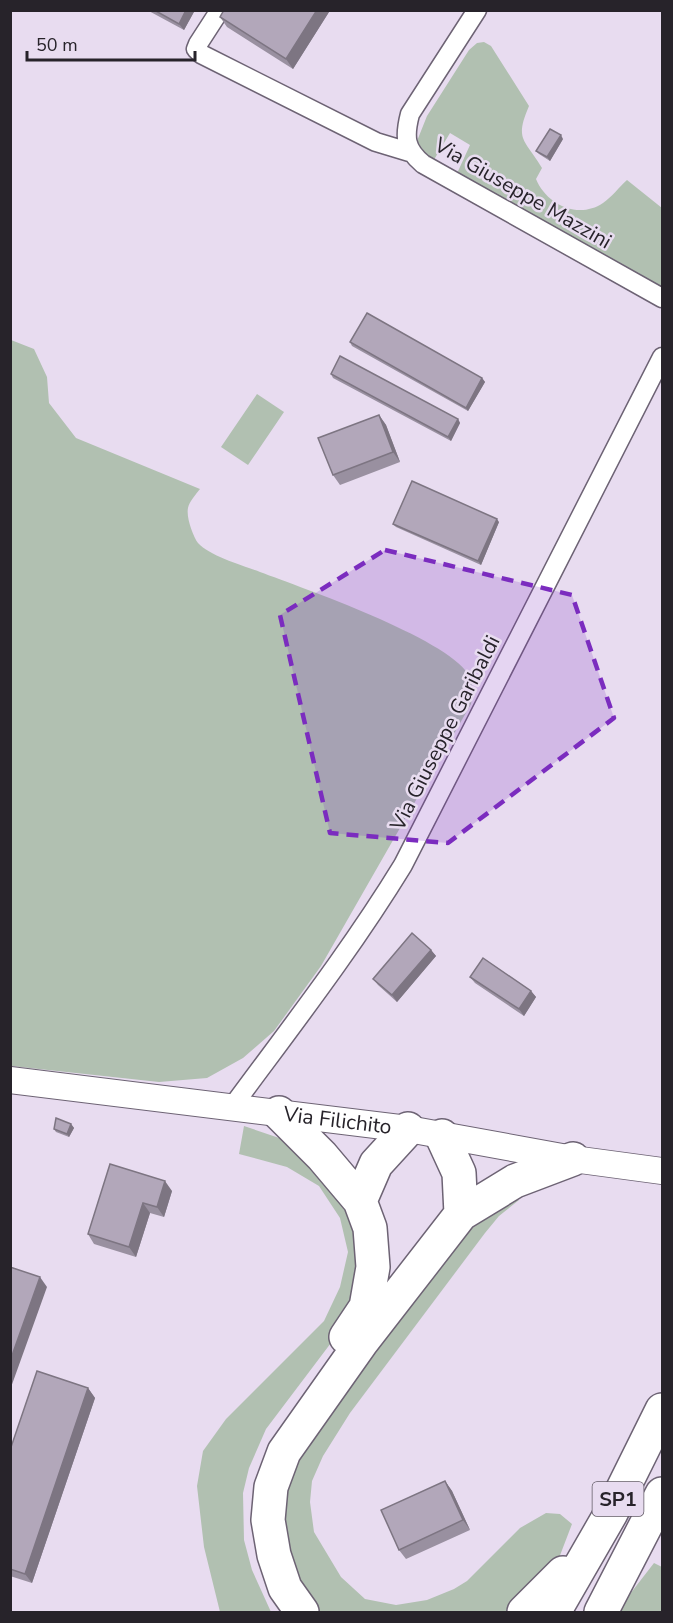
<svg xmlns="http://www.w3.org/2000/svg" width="673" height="1623" font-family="'Nunito Sans',sans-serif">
  <rect width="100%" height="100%" fill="#e8dcf0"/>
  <path fill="#b1c0b1" d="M484 42 491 46 529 106C514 141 525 139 542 168L536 179C546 204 578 220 603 203 612 197 619 187 627 180L662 208V295L454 180 470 145 450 133 432 163 415 146 427 116 469 50 477 43Z
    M11 340 34 349 47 377 49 403 76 438 200 489C196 494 189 502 188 508 186 517 193 536 198 543 210 556 244 566 260 572 303 588 446 638 468 674 474 684 473 692 471 704L321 966 274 1031 243 1058 207 1078 159 1082 11 1066Z
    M257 394 284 412 248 465 221 447Z
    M244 1126 291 1142 347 1195 363 1276 340 1331 266 1429 249 1468 243 1493 244 1540 252 1570 271 1612H220L204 1547 197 1486 203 1451 226 1419 324 1321 340 1287 348 1252 340 1218 319 1186 287 1167 239 1154Z
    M514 1199 519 1200 499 1216 485 1233 350 1413 323 1456 312 1481 310 1502 314 1532 341 1577 365 1599 396 1605 427 1600 454 1589 467 1581 520 1528 546 1513 560 1514 572 1524 559 1558 512 1612H319L293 1580 278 1522 293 1452 469 1222Z
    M654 1563 662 1567V1612H616Z"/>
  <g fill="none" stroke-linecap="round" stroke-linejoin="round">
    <defs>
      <path id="street" d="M220 10 198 44 196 49 201 54 376 142 409 152
        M477 10 410 114C404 137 405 149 423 164L662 298
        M232 1107C291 1027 351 950 403 865L662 357"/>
      <g id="secondary">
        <path id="s1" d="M10 1080 408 1129 573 1159 662 1171"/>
      </g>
      <path id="highway" d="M279 1113 322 1156 360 1201 370 1228 373 1267 366 1307 346 1337
        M442 1136 459 1173 461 1214
        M360 1201 376 1164 408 1129
        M302 1612 285 1588 274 1555 268 1520 271 1487 284 1452 361 1343 461 1214 515 1181 573 1159
        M524 1612 563 1573
        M554 1612 611 1513 662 1410
        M601 1612 662 1494"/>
    </defs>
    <use href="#street" stroke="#6d6374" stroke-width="21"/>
    <use href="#secondary" stroke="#6d6374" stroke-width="28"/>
    <use href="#highway" stroke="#6d6374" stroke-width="36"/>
    <use href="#street" stroke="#fff" stroke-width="18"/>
    <use href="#secondary" stroke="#fff" stroke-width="26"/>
    <use href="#highway" stroke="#fff" stroke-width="33"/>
  </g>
  <path fill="#9990a0" d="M147 10H195L184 30Z
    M329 12 293 69 227 27 220 17Z
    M563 139 550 161 539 154 536 151Z
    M350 342 482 378 485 382 468 411 352 346Z
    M331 374 458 419 460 423 451 441 333 378Z
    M379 415 386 425 400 462 340 485 333 475Z
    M499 522 481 565 396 527 393 524Z
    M431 950 436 956 397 1002 378 985 373 979Z
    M470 977 531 991 536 997 524 1016 475 983Z
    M71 1124 74 1128 69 1137 56 1132 54 1129Z
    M110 1164 172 1191 164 1217 150 1213 136 1257 94 1244 88 1234Z
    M88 1388 95 1398 32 1583 10 1576V1450Z
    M445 1481 452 1491 470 1530 406 1559 399 1550Z"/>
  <path fill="#7d7582" d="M186 10H195L184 30 179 24Z
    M317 10H328L329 12 293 69 286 59Z
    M561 135 563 139 550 161 547 157Z
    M482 378 485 382 468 411 466 408Z
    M379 415 386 425 400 462 393 452Z
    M458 419 460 423 451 441 448 437Z
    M497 519 499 522 481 565 478 561Z
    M431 950 436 956 397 1002 392 995Z
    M531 991 536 997 524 1016 519 1009Z
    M71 1124 74 1128 69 1137 67 1134Z
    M165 1181 172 1191 164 1217 157 1207Z
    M143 1203 150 1213 136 1257 129 1247Z
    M40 1277 47 1287 10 1390V1361Z
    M88 1388 95 1398 32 1583 25 1574Z
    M445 1481 452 1491 470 1530 463 1520Z"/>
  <path fill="#b2a7ba" stroke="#7d7582" stroke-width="1.5" d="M154 10H186L179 24Z
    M224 10H317L286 59 220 17Z
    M550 129 561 135 547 157 536 151Z
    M367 313 482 378 466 408 350 342Z
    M340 356 458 419 448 437 331 374Z
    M379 415 393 452 333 475 318 438Z
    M412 481 497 519 478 561 393 524Z
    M412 933 431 950 392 995 373 979Z
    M483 958 531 991 519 1009 470 977Z
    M56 1118 71 1124 67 1134 54 1129Z
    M110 1164 165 1181 157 1207 143 1203 129 1247 88 1234Z
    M10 1267 40 1277 10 1361Z
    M37 1371 88 1388 25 1574 10 1569V1450Z
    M445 1481 463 1520 399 1550 381 1510Z"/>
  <path fill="#7b2cbf" fill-opacity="0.2" stroke="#7b2cbf" stroke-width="4.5" stroke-dasharray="12 8" stroke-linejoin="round" d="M385 550 572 595 614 718 448 843 330 833 280 615Z"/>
  <g text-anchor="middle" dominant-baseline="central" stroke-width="5" stroke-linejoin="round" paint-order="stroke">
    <rect fill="#e8dcf0" stroke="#615a65" stroke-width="1.5" x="592.5" y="1482" width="51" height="34" rx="4.5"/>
    <g font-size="20" font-weight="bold" fill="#27232a">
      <text x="618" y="1499">SP1</text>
    </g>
    <g font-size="21" fill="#27232a" stroke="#e8dcf0">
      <text transform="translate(523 193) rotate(30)">Via Giuseppe Mazzini</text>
      <text transform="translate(445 733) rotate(-63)">Via Giuseppe Garibaldi</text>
      <text stroke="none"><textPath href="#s1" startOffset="330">Via Filichito</textPath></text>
    </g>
  </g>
  <rect width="673" height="1623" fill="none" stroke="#27232a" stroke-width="24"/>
  <path d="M27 51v9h168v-9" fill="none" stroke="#27232a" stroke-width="3"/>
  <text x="36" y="51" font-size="18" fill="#27232a" stroke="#e8dcf0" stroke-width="4.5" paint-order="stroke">50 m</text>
</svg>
